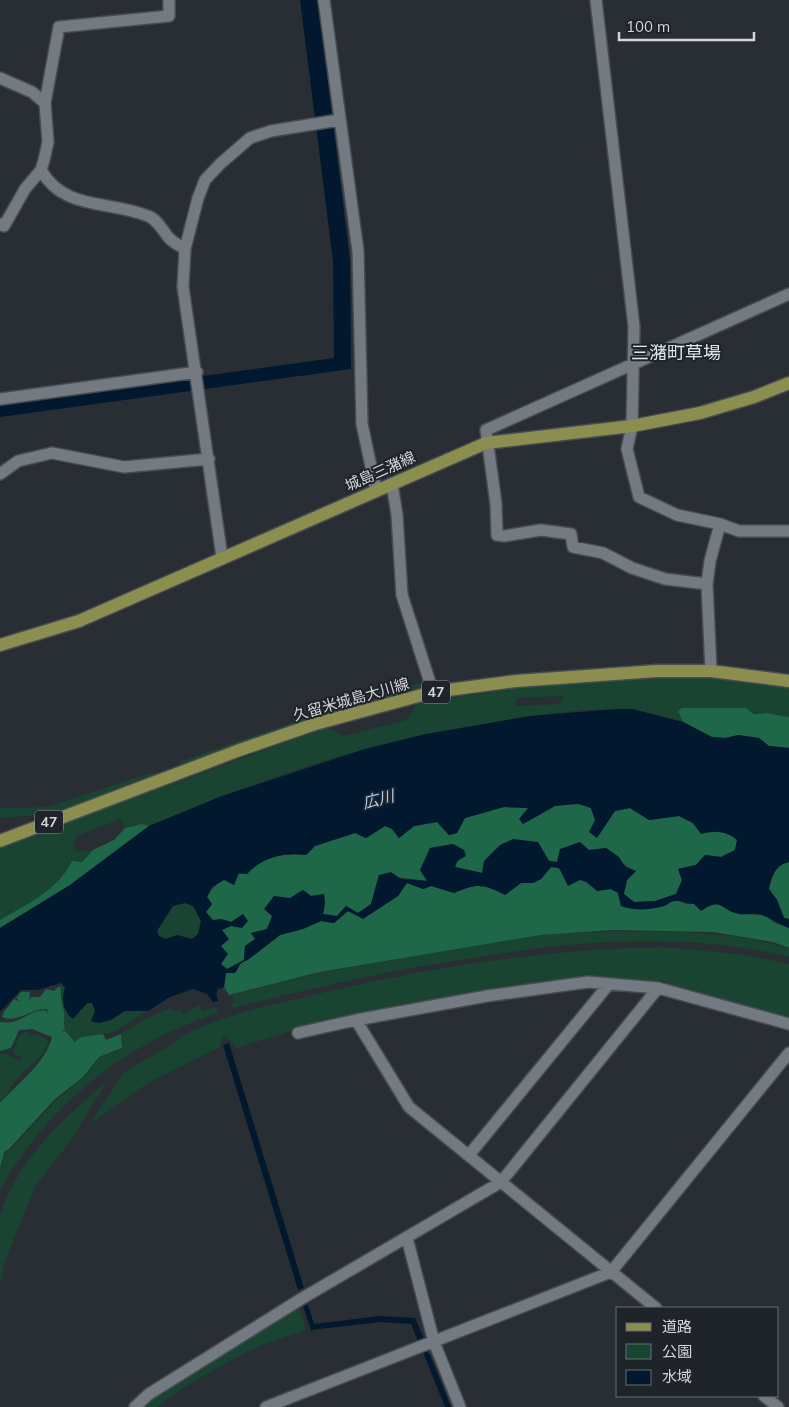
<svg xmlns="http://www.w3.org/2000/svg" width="789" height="1407" font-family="Mulish,'Noto Sans JP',sans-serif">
  <rect width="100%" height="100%" fill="#292e34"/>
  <path fill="#184431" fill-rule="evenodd" d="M678 675 772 684 789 688V717L766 713 678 711 683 722 632 709 583 710 530 716 426 734 365 749 308 766 222 796 149 826 142 824 125 828 121 819 76 836 73 846 77 852 93 850 82 862 72 861C58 890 27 904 0 920V847L328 727 343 736 407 720 417 703 569 681ZM564 696 559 704 515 706 517 698Z
    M421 683 420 691 378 702V693Z
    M337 697 334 706 310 721 185 766 178 762 308 717Z
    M175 770 58 813 0 818V808L48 807 147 774Z
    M185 903 193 906 201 921 198 934 192 939 177 935 166 939 159 936 157 931 173 906Z
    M613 931C672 932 733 930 789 949V957C688 932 586 940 485 956 399 968 316 987 233 1008L231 1004 234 1002 232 995 319 973 420 955 540 935Z
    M665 947 747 955 789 964V1021L684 991 664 981 610 980 355 1017 287 1032 237 1048 226 1036 222 1038 220 1047 148 1083 91 1123 123 1073 180 1039V1037C219 1016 263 1007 306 997 423 968 543 949 665 947Z
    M182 982 207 994 193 989 170 997 114 1032 81 1037 75 1042 65 1031C65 1015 60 1000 61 983L82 1010 87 1003Z
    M198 1005 203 1011 216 1007 218 1013C127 1042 45 1106 0 1191V1171L6 1151 10 1150 55 1101 83 1078 100 1057 122 1049V1033L147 1018 171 1008 175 1011 180 1010 184 1014Z
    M23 1032H27L31 1036 37 1034 49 1041C41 1063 29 1064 15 1081 11 1085 9 1092 4 1097L5 1101 0 1104V1054L5 1053 17 1060 21 1059 22 1055 16 1056 12 1050 16 1046 18 1036H21Z
    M106 1083 72 1139 35 1187 5 1261 0 1285C0 1267 0 1232 0 1216 15 1163 65 1116 106 1083Z
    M298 1305 306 1330 261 1345 233 1359 186 1386 157 1407H140Z"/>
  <path fill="#1e6849" d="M682 708H746L754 714 766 713 789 717V748L769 746 759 738 738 735 726 738 712 737 683 722 678 711Z
    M578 803 591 808 595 820 608 819 615 811 630 808 649 820 679 816 693 823 701 834C714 830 727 831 737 840L735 850 721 857 705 855 696 865 678 869 682 880 676 894 655 901 634 902 623 894 627 880 636 871C623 866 617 856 606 848L589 850 557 862 549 861 538 842 482 873 455 867 464 850 453 844 430 848 428 881 379 875 371 904 358 913 346 906 337 916 323 914 325 903 324 894 311 896 303 890C286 900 274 911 267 929L251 933 256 939 245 946 244 960 227 969 220 964 221 930 231 926V922L221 919 213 921 206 912 212 904 207 897C214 883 231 872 247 874 262 857 284 852 306 855L315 846 355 833 366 838 385 826 392 829 399 838 414 826 437 822 449 835 457 833 465 818 504 807 528 808 523 824 555 806Z
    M142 824 149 826 70 885 0 928V920C27 904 58 890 72 861L82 862 93 850 114 840 125 828Z
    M789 862V919L784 918 777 900 769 889C772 876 775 865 789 862Z
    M551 867C566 868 586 881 597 891L611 889 618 893 621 906H664L671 901H679L686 904H721L739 914 764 915 775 923 789 928V948L773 942 713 932 613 930 540 935 320 972 229 995 224 987 226 973H235L241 963 249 959 280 935 303 929 321 921 334 923 348 911 363 918 398 896 407 883 423 889 431 886 454 893C476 883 483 884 505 895L521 883H533L541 879Z
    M58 987H61C60 996 62 1003 64 1012 65 1017 63 1023 65 1029L62 1032 65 1031 75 1042 81 1037 103 1034 106 1040 121 1034 122 1048 99 1057 83 1077 54 1100 9 1149 5 1151 0 1168V1103C18 1083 46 1063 52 1037L32 1029 19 1030 11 1048 0 1051V1022C4 1022 9 1023 13 1022 24 1019 30 1011 45 1010L48 1014 47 1009C31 1008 17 1024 2 1017L4 1012 14 999 21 1002 16 998 21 992H30L29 1001 31 997H40L46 989 54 991Z"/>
  <path fill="#02182e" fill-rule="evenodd" d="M300 0H318L350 261 351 369 0 417V404L334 358 333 261Z
    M617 709H632L683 722 712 737 726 738 738 735 759 738 769 746 789 748V862C775 865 772 876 769 889L777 900 784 918 789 919V928C780 925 773 919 764 916 756 912 748 915 740 914 720 911 723 896 701 911L694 904C687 904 681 900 675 901 670 901 668 905 664 906 651 910 633 911 621 906L618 893 611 889 597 891 587 882 580 880 568 886 559 868 551 867 541 879 533 883H521L505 895C484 884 477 883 454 893L431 886 423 889 407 883 398 896 363 919 348 911 334 923 321 921 303 929 280 935 249 959 241 963 235 973H226L224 987 218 989 216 994 218 1001 213 1002 207 994 193 989 170 997 148 1011H125L111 1020 99 1023 91 1021 95 1011 92 1003H87L73 1019C63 1012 61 998 65 988L61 983 37 990H21L0 1012V928L70 885 149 826 222 796 365 749 426 734 530 716ZM578 804 591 808 595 820 589 832 597 838 615 811 630 808 649 820 679 816 693 823 701 834C714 830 727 831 737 840L735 850 721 857 705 855 696 865 678 869 682 880 676 894 655 901 634 902 624 894 627 880 636 871 625 867 619 857 606 848 589 850 580 842 560 849 557 862 549 861 538 842 513 839 500 845 484 861 482 873 455 867 457 861 466 856 464 850 453 844 430 848 420 870 427 881 401 879 391 872 379 875 371 904 358 913 346 906 337 916 323 914 325 903 324 894 311 896 303 890 290 898 274 896 264 909 272 916 267 929 251 933 255 939 245 946 244 960 227 969 221 964 228 954 221 946 229 939 222 930 231 926 242 928 248 921 243 914 231 922 221 919 213 920 206 912 212 904 207 897 212 887 224 880 234 885 239 873 247 874C262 857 284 852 306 855L315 846 355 833 366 838 385 826 392 829 399 838 414 826 437 822 449 835 457 833 465 818 504 807 528 808 519 819 523 824 555 806ZM185 903 193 906 201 921 198 934 192 939 177 935 166 939 159 936 157 931 173 906Z
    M229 1043 304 1288 298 1290 223 1045Z
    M308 1305 314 1324 380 1316 415 1318 424 1339 418 1341 411 1324 381 1322 311 1330 303 1306Z
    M427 1351 430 1355 451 1407H445L423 1352Z"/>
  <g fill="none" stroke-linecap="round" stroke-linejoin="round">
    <defs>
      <path id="minor" d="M324 0 358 251 362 424 376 490
        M596 0 634 327 632 426 627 449 639 497 677 515 720 524 739 531H789
        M0 78 32 92 45 103
        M41 170C64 211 109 200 148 216 157 219 163 231 169 238 174 243 180 246 185 249
        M0 224 4 226 25 189 41 170 44 160 48 142 45 103 59 27 169 16V0
        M0 399 197 372
        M0 474 18 461 52 453 124 467 209 459
        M392 484 397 515 402 595 433 692
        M222 557 183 287 185 249 198 198 205 180 220 164 250 138 271 131 339 120
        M707 584 665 579 632 568 603 553 573 547 571 534 541 530 504 536 497 535 496 504 486 430 789 294
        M711 671 707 584 710 561 720 524
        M356 1020 487 996 588 982 658 988 789 1024
        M298 1033 356 1020 409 1107 656 1308
        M469 1155 609 984
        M407 1238 434 1342 460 1407
        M764 1396 778 1407
        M135 1407 149 1394 301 1299 501 1182 658 988
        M266 1407 611 1272 789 1053"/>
      <path id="major" d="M0 645 79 621 486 443 632 426 700 413 754 397 789 383
        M0 841 237 751 315 724 433 692 516 681 656 671H711L789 681"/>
    </defs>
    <use href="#minor" stroke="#484c50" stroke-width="14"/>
    <use href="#major" stroke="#484c50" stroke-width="15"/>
    <use href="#minor" stroke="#747a81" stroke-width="11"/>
    <use href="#major" stroke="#8c8e50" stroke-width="12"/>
  </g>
  <g text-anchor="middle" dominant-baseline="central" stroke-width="4" stroke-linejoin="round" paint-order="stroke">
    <g fill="#1f242a" stroke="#9da1a5" stroke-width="1">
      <rect x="422" y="680.5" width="28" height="23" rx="4"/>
      <rect x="35" y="810.5" width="28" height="23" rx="4"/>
    </g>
    <g font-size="14" font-weight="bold" fill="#d3d7da">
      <text x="436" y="692">47</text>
      <text x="49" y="822">47</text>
    </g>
    <g font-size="15" fill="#d3d7da" stroke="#1f242a">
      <text transform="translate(380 471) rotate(-24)">城島三潴線</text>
      <text transform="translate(351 699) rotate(-16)">久留米城島大川線</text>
    </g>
    <g font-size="16" font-style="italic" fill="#a5cbf4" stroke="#1f242a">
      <text transform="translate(378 799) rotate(-14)">広川</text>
    </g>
    <g font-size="18" fill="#dee5ec" stroke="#1f242a">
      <text x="676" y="352">三潴町草場</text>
    </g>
  </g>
  <rect x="616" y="1307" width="162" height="90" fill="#1f242a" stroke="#676c70"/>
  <rect x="626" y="1323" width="25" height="8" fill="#8c8e50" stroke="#676c70"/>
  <text x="662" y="1332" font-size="15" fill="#d3d7da">道路</text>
  <rect x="626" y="1344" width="25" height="15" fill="#184431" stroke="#676c70"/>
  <text x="662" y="1357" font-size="15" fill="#d3d7da">公園</text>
  <rect x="626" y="1370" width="25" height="15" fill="#02182e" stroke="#676c70"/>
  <text x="662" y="1382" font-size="15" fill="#d3d7da">水域</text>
  <path d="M619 32v8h135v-8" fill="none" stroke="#d3d7da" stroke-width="2.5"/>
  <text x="626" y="32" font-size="15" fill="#d3d7da" stroke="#1f242a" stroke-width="4" paint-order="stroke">100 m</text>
</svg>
